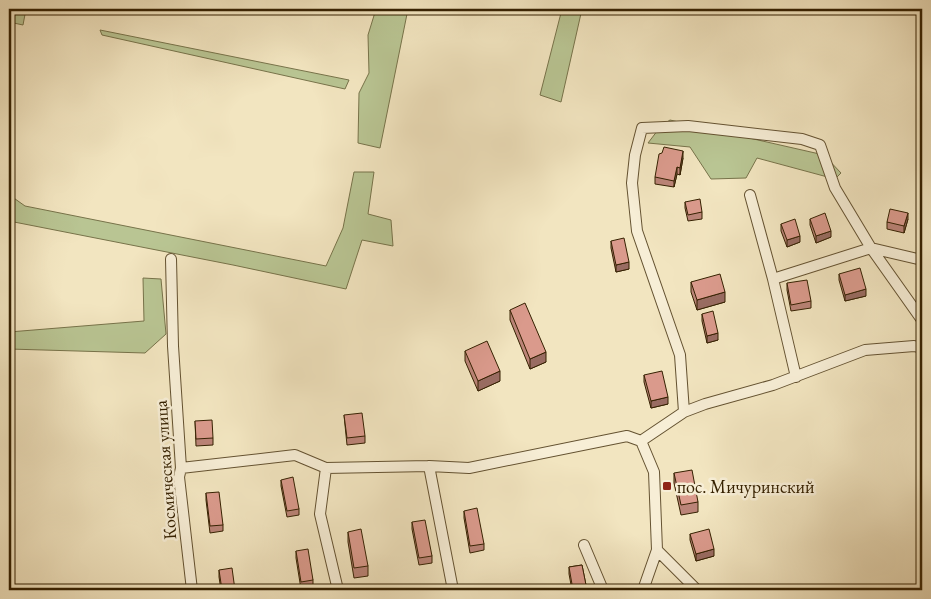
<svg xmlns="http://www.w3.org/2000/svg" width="931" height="599" font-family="'EB Garamond',serif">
  <rect width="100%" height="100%" fill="#f2e5c0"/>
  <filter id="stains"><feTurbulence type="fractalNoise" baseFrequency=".004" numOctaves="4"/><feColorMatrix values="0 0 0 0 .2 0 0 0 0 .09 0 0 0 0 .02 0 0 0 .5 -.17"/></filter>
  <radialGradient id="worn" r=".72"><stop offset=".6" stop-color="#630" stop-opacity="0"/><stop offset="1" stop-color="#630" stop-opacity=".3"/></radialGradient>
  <path fill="#b9c593" stroke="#77734a" d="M9 9H26L23 25 9 22Z
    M376 9H408L380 148 358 143 359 93 369 73 368 35Z
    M562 9H582L561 102 540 95Z
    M100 30 349 80 345 89 102 35Z
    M670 120 824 155 841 173 835 179 757 158 746 178 711 179 690 147 648 143 661 126Z
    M354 172H374L368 214 391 220 393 246 362 240 346 289 233 265 9 221V179L11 196 25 206 326 266 343 228Z
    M143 278 161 279 166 334 145 353 9 349V332L144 321Z"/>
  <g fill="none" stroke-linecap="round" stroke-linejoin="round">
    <defs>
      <path id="minor" d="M750 195 773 279 796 377
        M171 259 173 346 181 468 179 477 192 590
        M773 279 871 248 922 260
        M684 412 680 355 637 231 632 183 635 155 642 128 688 126 802 139 820 145 835 188 871 248 922 320
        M641 441 684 412 705 404 773 385 865 350 914 346 922 348
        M641 441 654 472 657 550 643 590
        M429 466 453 590
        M181 468 295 455 326 468 429 466 469 468 627 436 641 441
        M326 468 320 514 338 590
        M584 545 603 590
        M657 550 697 590"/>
    </defs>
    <use href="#minor" stroke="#645231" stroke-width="12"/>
    <use href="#minor" stroke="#f7eed6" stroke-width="10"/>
  </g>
  <path fill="#bb8478" stroke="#352101" d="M683 158 680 175 677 174 674 187 655 184V177Z
    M685 202 702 212V219L688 221 685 208Z
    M810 219 831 237 816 243 810 225Z
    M908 219 904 233 887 229V222Z
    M781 224 800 242 787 247 781 231Z
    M611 241 629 269 616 272 611 248Z
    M839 274 866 296 845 301 839 280Z
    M691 282 725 302 697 310 691 292Z
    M787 283 811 301V308L791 311 787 290Z
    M510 310 546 362 530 369 510 320Z
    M702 314 718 340 707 343 702 321Z
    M465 351 500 381 478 391 465 361Z
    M644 375 668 404 651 408 644 382Z
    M344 415 365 436V443L347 445Z
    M195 421 213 438V445L196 446Z
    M674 473 698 502V512L681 515 674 483Z
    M281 480 299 509V515L287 517 281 486Z
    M206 493 223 525V531L210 533 206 500Z
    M464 511 484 544V550L470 553 464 518Z
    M412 522 432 556V563L419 565 412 529Z
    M348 532 368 566V576L354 578 348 542Z
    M690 534 714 556 696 561 690 540Z
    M296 551 313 580V587L301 589 296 558Z
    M582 565 587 590H572L569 574V567Z
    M219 570 235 590H221L219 577Z"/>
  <path fill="#996c62" stroke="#352101" d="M683 151V158L680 175V168Z
    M677 167V174L674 187V181Z
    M908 213V219L904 233V226Z
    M831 231V237L816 243V236Z
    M800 236V242L787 247V240Z
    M629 262V269L616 272V265Z
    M866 289V296L845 301V295Z
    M725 292V302L697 310V300Z
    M718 333V340L707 343V336Z
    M546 352V362L530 369V359Z
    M500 371V381L478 391V381Z
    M668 397V404L651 408V401Z
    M714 549V556L696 561V554Z"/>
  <path fill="#da9a8c" stroke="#352101" d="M664 147 683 151 680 168 677 167 674 181 655 177 659 154 662 153Z
    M700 199 702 212 688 215 685 202Z
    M890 209 908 213 904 226 887 222Z
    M825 213 831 231 816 236 810 219Z
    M795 219 800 236 787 240 781 224Z
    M624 238 629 262 616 265 611 241Z
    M860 268 866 289 845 295 839 274Z
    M720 274 725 292 697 300 691 282Z
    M807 280 811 301 791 305 787 283Z
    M525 303 546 352 530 359 510 310Z
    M713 311 718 333 707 336 702 314Z
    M487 341 500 371 478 381 465 351Z
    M662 371 668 397 651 401 644 375Z
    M362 413 365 436 347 438 344 415Z
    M212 420 213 438 196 439 195 421Z
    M692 470 698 502 681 505 674 473Z
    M293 477 299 509 287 511 281 480Z
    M219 492 223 525 210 526 206 493Z
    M477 508 484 544 470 546 464 511Z
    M425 520 432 556 419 558 412 522Z
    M361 529 368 566 354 568 348 532Z
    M709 529 714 549 696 554 690 534Z
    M308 549 313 580 301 582 296 551Z
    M582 565 587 590H573L569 567Z
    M232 568 235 590H222L219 570Z
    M495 588V590H483Z"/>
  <rect fill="#8f2418" stroke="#f7eed6" stroke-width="2" x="662" y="481" width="10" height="10" rx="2.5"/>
  <g text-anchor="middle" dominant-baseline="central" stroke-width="5" stroke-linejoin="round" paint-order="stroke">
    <g font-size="18" fill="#352101" stroke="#f7eed6">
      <text transform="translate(165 470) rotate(-94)">Космическая улица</text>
    </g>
    <g font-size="18" fill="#352101" stroke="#f7eed6" text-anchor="start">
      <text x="677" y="486">пос. Мичуринский</text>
    </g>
  </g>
  <rect width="931" height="599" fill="none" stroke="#f2e5c0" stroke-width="30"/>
  <rect x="10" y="10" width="911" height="579" fill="none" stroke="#352101" stroke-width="2.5"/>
  <rect x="15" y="15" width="901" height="569" fill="none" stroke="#352101"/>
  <rect width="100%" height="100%" filter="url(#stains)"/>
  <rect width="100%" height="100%" fill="url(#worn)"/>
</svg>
